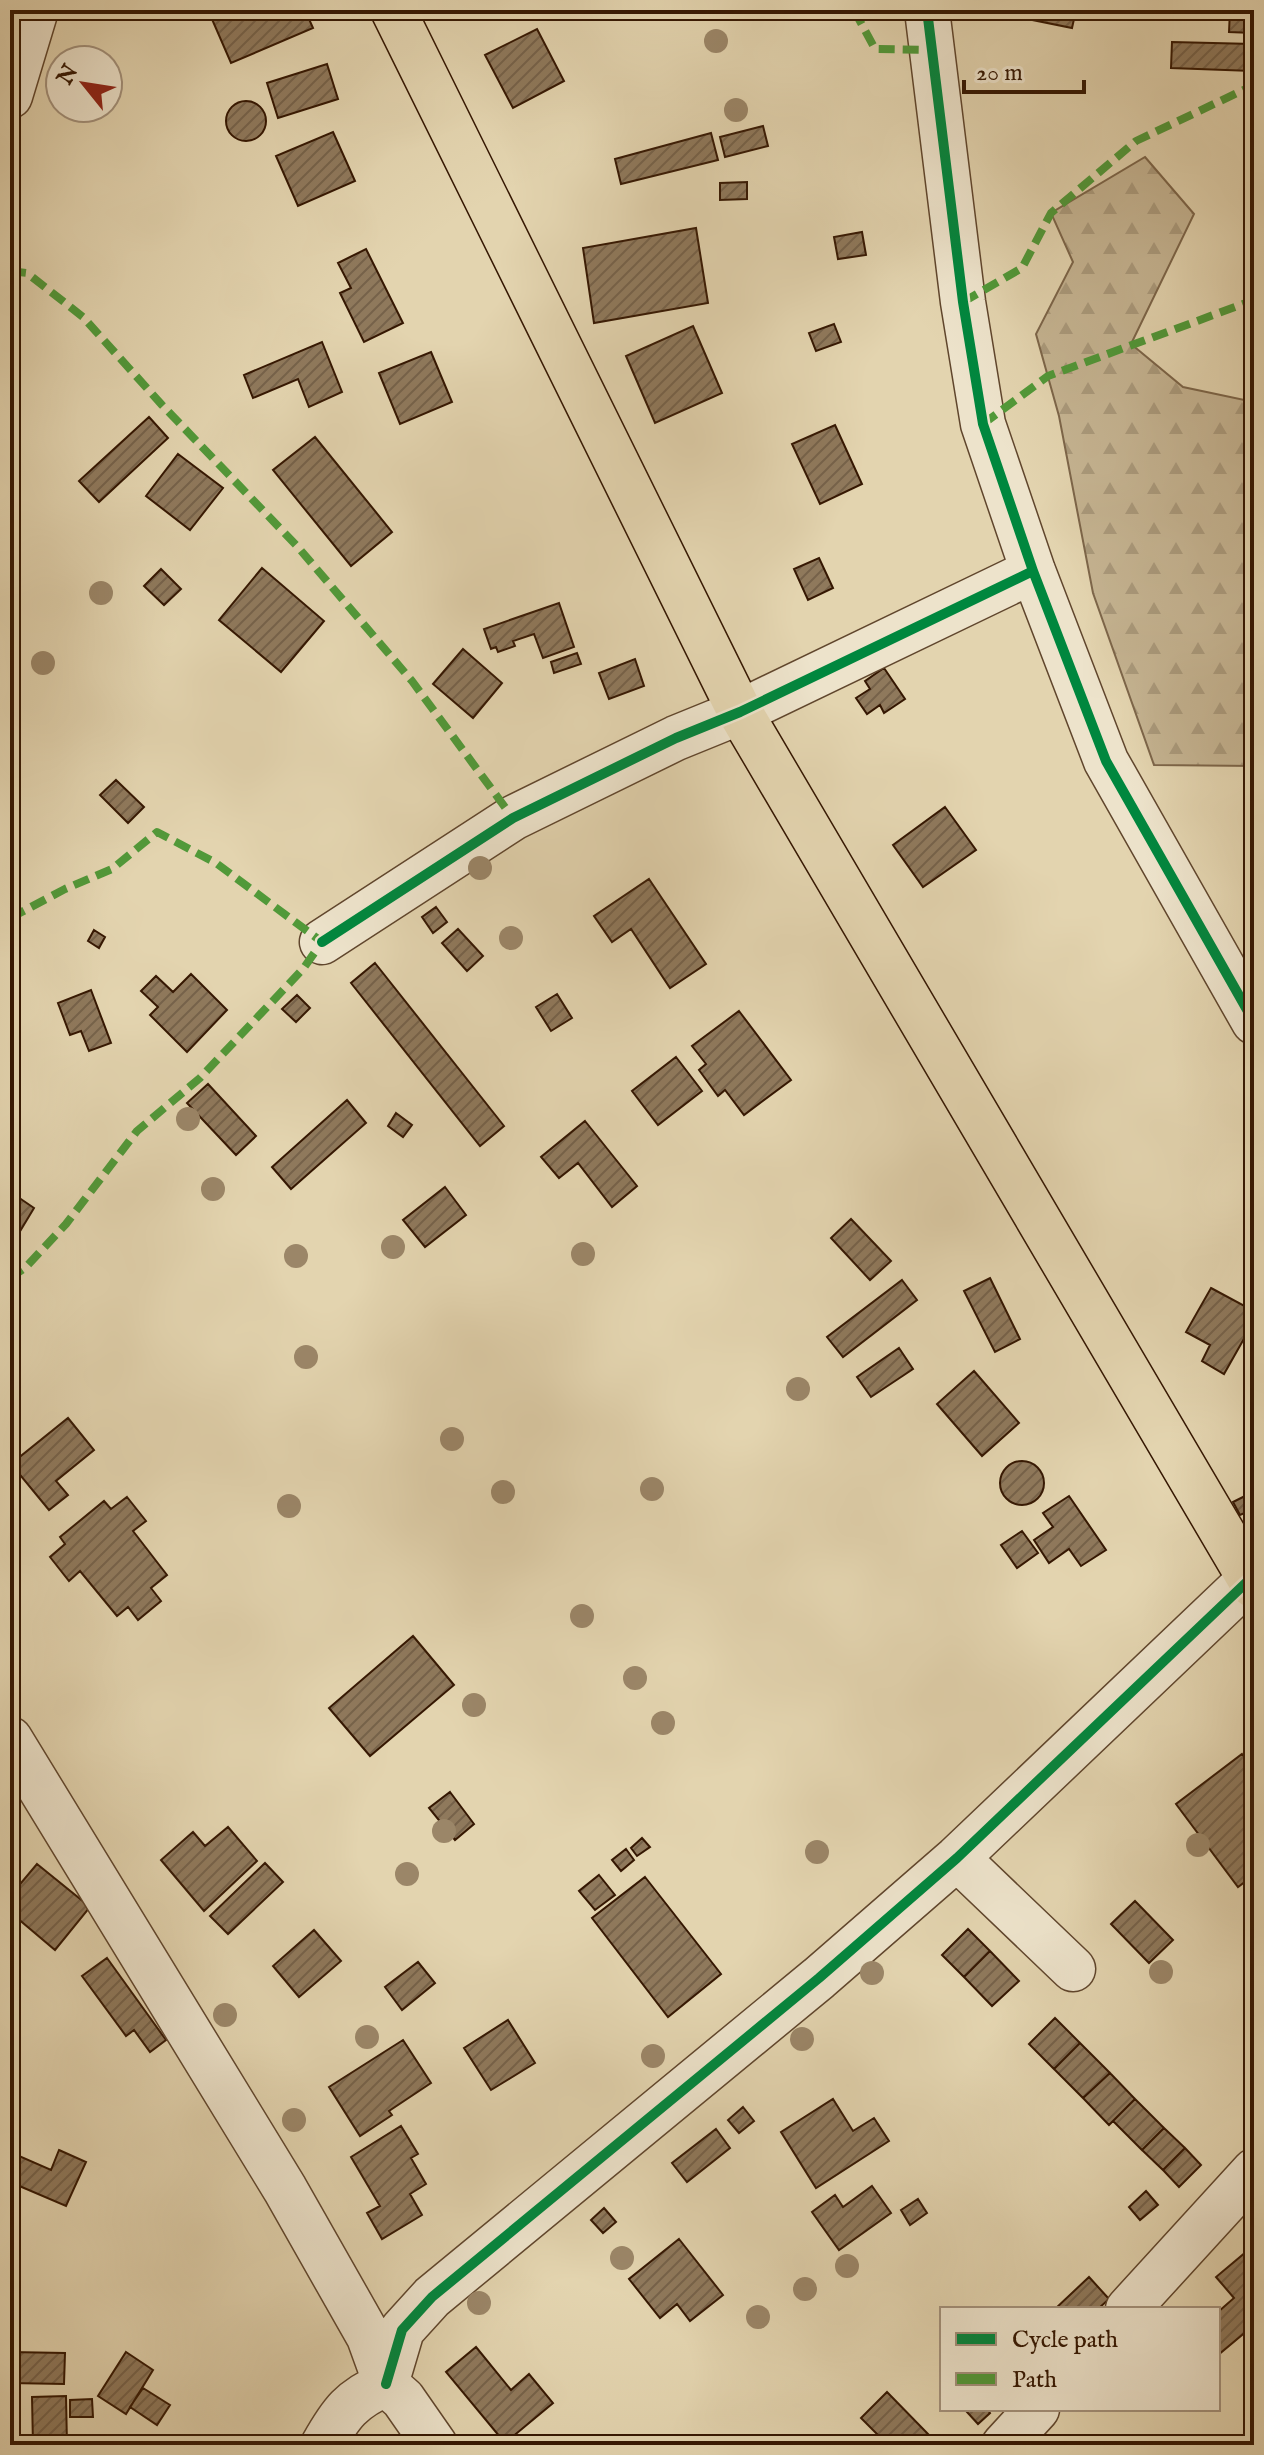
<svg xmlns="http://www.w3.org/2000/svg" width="1264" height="2455" font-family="'IM FELL English',serif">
  <defs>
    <pattern id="forest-firs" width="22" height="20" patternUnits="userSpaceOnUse" patternTransform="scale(2)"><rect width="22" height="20" fill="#c5b492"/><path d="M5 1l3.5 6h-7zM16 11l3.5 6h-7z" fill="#aa9a7c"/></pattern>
    <pattern id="building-hatch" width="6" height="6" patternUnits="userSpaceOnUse" patternTransform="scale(2)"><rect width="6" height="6" fill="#8f795c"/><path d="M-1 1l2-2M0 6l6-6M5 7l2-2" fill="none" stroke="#76624a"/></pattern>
  </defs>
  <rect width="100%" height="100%" fill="#e3d4af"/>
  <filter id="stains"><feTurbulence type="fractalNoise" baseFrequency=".0025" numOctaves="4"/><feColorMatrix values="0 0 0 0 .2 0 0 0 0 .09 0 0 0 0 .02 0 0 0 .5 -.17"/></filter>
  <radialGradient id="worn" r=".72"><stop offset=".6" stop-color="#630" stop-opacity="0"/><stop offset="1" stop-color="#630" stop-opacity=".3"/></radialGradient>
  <path fill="url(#forest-firs)" stroke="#7d664a" stroke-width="2" d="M1145 157 1194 214 1131 344 1183 387 1254 402V766L1154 765 1093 593 1059 416 1036 334 1073 262 1051 213Z"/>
  <path fill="url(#building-hatch)" stroke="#351702" stroke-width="2" d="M208 10H305L313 28 231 63Z
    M1015 10H1076L1072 28 1013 16Z
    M1230 10H1254L1253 33 1229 32Z
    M537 29 564 81 513 108 485 55Z
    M1172 42 1253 44 1252 71 1171 68Z
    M327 64 338 99 278 118 267 83Z
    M226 121a20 20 0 1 1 40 0a20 20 0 1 1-40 0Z
    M763 126 768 146 725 157 720 137Z
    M333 132 355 181 298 206 276 156Z
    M711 133 718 160 621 184 615 159Z
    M747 182V199L720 200V183Z
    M696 228 708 303 594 323 583 248Z
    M862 232 866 255 838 259 834 237Z
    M366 249 403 323 364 342 340 293 351 288 338 263Z
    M834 324 841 342 816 351 809 333Z
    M693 326 722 393 655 423 626 356Z
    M322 342 342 392 309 407 298 379 253 398 244 375Z
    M431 352 452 402 400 424 379 373Z
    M149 417 168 438 99 502 79 481Z
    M835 425 862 484 820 504 792 444Z
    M315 437 392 532 351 566 273 470Z
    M178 454 223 488 190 530 146 496Z
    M819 558 833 588 808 600 794 569Z
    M262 568 324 621 281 672 219 620Z
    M161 569 181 589 164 605 144 586Z
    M559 603 574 647 543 658 534 634 513 641 515 646 498 652 496 647 491 649 484 629Z
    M463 649 502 683 473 718 433 684Z
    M577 653 581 664 554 673 551 662Z
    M635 659 644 686 609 699 599 673Z
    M884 668 905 699 884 713 880 705 867 714 856 698 870 689 865 681Z
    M116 780 144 807 128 823 100 795Z
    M945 807 976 850 923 887 893 845Z
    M649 879 706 964 670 988 631 929 612 942 594 916Z
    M436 907 447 922 433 933 422 917Z
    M458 929 483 956 467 971 442 943Z
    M94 930 105 937 99 948 88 941Z
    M375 963 504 1126 480 1146 351 983Z
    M191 974 227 1010 187 1052 150 1015 158 1007 141 991 156 976 173 992Z
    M91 990 111 1043 89 1051 81 1031 70 1035 58 1003Z
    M557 994 572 1018 551 1031 536 1007Z
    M297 995 310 1008 296 1022 282 1009Z
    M739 1011 791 1080 744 1115 725 1090 718 1096 699 1070 706 1064 692 1046Z
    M676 1057 702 1091 658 1125 632 1091Z
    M208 1084 256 1136 236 1155 187 1103Z
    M347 1100 366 1123 291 1189 272 1167Z
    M396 1113 412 1125 403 1137 388 1126Z
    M585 1121 637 1186 612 1207 578 1163 559 1178 541 1157Z
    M445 1187 466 1215 425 1247 403 1220Z
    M12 1193 34 1208 10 1248V1196Z
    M851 1219 891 1261 870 1280 831 1238Z
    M990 1278 1020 1339 995 1352 964 1291Z
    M902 1280 917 1300 843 1357 827 1337Z
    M1211 1288 1254 1311V1321L1224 1374 1202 1361 1210 1345 1186 1332Z
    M899 1348 913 1369 871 1397 857 1377Z
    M974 1371 1019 1423 982 1456 937 1404Z
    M68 1418 94 1450 56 1481 68 1495 49 1510 11 1464Z
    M1000 1483a22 22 0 1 1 44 0a22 22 0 1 1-44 0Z
    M1249 1494 1254 1509 1240 1515 1233 1502Z
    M1069 1496 1106 1550 1081 1566 1069 1549 1049 1563 1034 1540 1053 1527 1043 1513Z
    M127 1497 146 1521 133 1531 167 1575 151 1588 161 1601 138 1620 128 1607 117 1616 80 1571 69 1581 50 1557 65 1544 60 1537 104 1501 111 1509Z
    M1022 1531 1038 1553 1017 1568 1001 1545Z
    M413 1636 454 1685 370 1756 329 1708Z
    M1242 1754 1254 1769V1875L1238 1887 1176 1804Z
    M450 1792 474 1824 455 1840 429 1808Z
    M228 1827 257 1861 204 1911 161 1860 193 1832 205 1846Z
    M642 1838 650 1847 637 1856 631 1848Z
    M626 1849 634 1860 621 1871 612 1860Z
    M265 1863 283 1882 228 1934 210 1916Z
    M37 1864 90 1907 55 1950 10 1912V1896Z
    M599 1875 615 1895 595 1910 579 1891Z
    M645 1877 721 1974 668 2017 592 1918Z
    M1135 1901 1173 1940 1149 1963 1111 1924Z
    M968 1929 990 1951 964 1977 942 1955Z
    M314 1930 341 1961 299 1997 273 1966Z
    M990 1951 1019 1981 992 2006 964 1977Z
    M107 1958 166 2040 150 2052 134 2030 126 2036 82 1976Z
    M418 1962 435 1983 402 2010 385 1987Z
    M1055 2018 1080 2043 1054 2069 1029 2044Z
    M508 2020 535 2063 491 2090 464 2048Z
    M403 2040 431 2083 389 2111 392 2115 360 2136 329 2087Z
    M1080 2043 1110 2073 1083 2098 1054 2069Z
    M1110 2073 1135 2099 1109 2125 1083 2098Z
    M833 2099 853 2131 874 2118 889 2141 816 2188 781 2132Z
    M1135 2099 1164 2128 1142 2150 1113 2121Z
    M743 2107 754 2121 739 2133 728 2120Z
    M401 2126 418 2154 411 2158 426 2184 410 2194 422 2215 382 2239 367 2213 380 2206 351 2157Z
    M1164 2128 1185 2148 1163 2170 1142 2150Z
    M716 2129 730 2148 687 2182 672 2163Z
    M1185 2148 1201 2165 1179 2187 1163 2170Z
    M59 2150 86 2162 66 2206 10 2182V2152L51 2170Z
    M872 2186 891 2213 839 2250 812 2212 835 2195 843 2207Z
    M1146 2191 1158 2205 1140 2220 1129 2207Z
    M918 2199 927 2213 910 2225 901 2210Z
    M604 2208 616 2222 603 2233 591 2220Z
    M679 2239 723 2295 690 2321 677 2304 660 2318 629 2279Z
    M1246 2252 1254 2261V2325L1218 2355V2312L1234 2298 1216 2277Z
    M1089 2277 1109 2299 1098 2309H1055Z
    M476 2347 511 2390 529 2374 553 2403 505 2443 446 2372Z
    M10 2352 65 2353 64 2384 10 2383Z
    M126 2352 153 2370 126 2414 98 2396Z
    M143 2388 170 2405 157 2425 130 2407Z
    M887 2392 931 2437 924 2445H866L877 2434 861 2418Z
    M66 2396 67 2445H33L32 2397Z
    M92 2399 93 2417H70V2400Z
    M970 2409H987L990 2413 978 2424 967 2412Z"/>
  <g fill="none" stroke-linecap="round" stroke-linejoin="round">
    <defs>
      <path id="minor" d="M927 10 963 302 983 424 1033 571 1106 761 1254 1022
        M10 96 36 10
        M322 942 513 818 676 738 740 712 1033 571
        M10 1739 285 2189 369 2337 386 2384
        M957 1858 1073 1969
        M1128 2309 1254 2171
        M386 2384 402 2330 432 2297 819 1978 957 1858 1250 1579
        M323 2445C341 2413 351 2399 386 2384L403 2399 435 2445
        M1004 2445 1037 2409"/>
      <path id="major" d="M393 10 740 712 1254 1586"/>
    </defs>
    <use href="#minor" stroke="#60462d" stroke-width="47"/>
    <use href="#major" stroke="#351702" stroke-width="47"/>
    <use href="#minor" stroke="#ede3cb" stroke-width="44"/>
    <use href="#major" stroke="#e3d4af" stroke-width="44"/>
    <path stroke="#519939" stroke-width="8" stroke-dasharray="16 8" stroke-linecap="butt" d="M854 10 875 49 934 50
      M10 271 27 273 83 317 162 405 297 546 412 681 513 818
      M963 302 1022 268 1051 213 1136 141 1254 85
      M983 424 1048 376 1254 300
      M10 914 14 916 65 889 112 869 157 832 216 863 322 942 303 969 200 1078 137 1131 66 1224 25 1268 10 1278"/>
    <defs>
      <path id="cycleway" d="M927 10 963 302 983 424 1033 571 1106 761 1254 1022
        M322 942 513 818 676 738 740 712 1033 571
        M386 2384 402 2330 432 2297 819 1978 957 1858 1250 1579"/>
    </defs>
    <use href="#cycleway" stroke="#ede3cb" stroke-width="15"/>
    <use href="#cycleway" stroke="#00873e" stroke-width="10"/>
  </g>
  <g fill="#9b8668">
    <circle cx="716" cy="41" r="12"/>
    <circle cx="736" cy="110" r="12"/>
    <circle cx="101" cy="593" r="12"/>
    <circle cx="43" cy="663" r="12"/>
    <circle cx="480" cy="868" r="12"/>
    <circle cx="511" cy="938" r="12"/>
    <circle cx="188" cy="1119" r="12"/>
    <circle cx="213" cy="1189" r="12"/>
    <circle cx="393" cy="1247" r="12"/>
    <circle cx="583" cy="1254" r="12"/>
    <circle cx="296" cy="1256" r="12"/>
    <circle cx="306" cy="1357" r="12"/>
    <circle cx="798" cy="1389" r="12"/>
    <circle cx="452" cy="1439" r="12"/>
    <circle cx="652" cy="1489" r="12"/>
    <circle cx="503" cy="1492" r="12"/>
    <circle cx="289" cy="1506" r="12"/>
    <circle cx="582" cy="1616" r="12"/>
    <circle cx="635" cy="1678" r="12"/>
    <circle cx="474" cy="1705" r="12"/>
    <circle cx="663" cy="1723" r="12"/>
    <circle cx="444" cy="1831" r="12"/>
    <circle cx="1198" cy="1845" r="12"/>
    <circle cx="817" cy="1852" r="12"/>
    <circle cx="407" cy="1874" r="12"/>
    <circle cx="1161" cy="1972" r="12"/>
    <circle cx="872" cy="1973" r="12"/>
    <circle cx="225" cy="2015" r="12"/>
    <circle cx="367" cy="2037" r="12"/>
    <circle cx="802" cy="2039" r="12"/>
    <circle cx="653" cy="2056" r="12"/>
    <circle cx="294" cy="2120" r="12"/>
    <circle cx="622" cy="2258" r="12"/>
    <circle cx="847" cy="2266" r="12"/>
    <circle cx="805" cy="2289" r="12"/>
    <circle cx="479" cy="2303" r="12"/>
    <circle cx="758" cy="2317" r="12"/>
  </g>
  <rect width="1264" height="2455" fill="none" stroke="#e3d4af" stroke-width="40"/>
  <rect x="12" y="12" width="1240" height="2431" fill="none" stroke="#351702" stroke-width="4"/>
  <rect x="20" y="20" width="1224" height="2415" fill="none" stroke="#351702" stroke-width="2"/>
  <rect x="940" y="2307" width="280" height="104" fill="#ede3cb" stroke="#a3917b" stroke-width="2"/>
  <rect x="956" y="2333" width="40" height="12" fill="#00873e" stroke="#a3917b" stroke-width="2"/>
  <text x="1012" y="2347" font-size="24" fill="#351702">Cycle path</text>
  <rect x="956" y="2373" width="40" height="12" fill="#519939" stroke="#a3917b" stroke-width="2"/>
  <text x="1012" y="2387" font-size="24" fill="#351702">Path</text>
  <g transform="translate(84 84) rotate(300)"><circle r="38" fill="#ede3cb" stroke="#a3917b" stroke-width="2"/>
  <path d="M0-6L14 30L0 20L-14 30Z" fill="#8f2418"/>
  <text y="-12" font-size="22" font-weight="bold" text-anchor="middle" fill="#351702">N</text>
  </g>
  <path d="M964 80v12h120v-12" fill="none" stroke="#351702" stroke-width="4"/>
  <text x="976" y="80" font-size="24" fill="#351702" stroke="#ede3cb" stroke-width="6" paint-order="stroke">20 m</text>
  <rect width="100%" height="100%" filter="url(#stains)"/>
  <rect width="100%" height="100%" fill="url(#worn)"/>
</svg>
